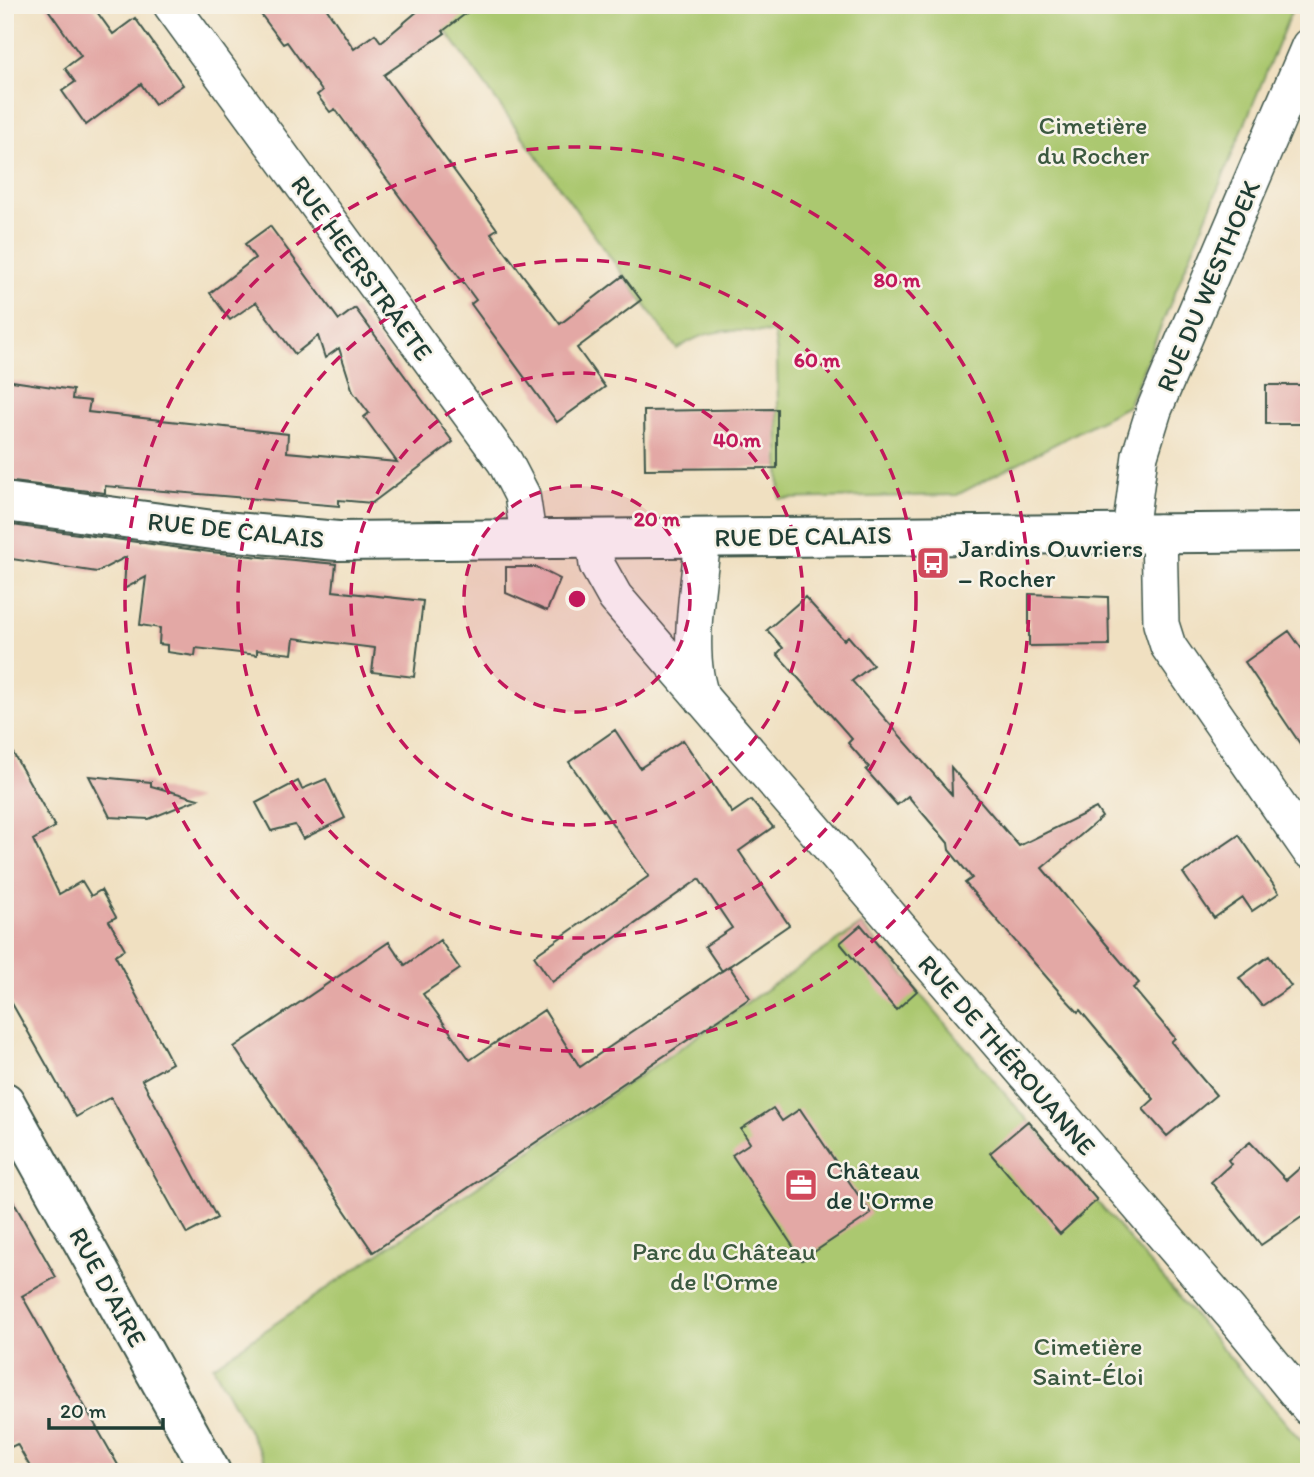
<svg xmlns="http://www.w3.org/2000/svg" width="1314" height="1477" font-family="Itim,sans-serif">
  <rect width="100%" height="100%" fill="#f7f3e8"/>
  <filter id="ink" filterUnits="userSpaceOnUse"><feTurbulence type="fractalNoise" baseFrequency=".0143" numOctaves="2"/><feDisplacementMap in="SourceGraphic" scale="14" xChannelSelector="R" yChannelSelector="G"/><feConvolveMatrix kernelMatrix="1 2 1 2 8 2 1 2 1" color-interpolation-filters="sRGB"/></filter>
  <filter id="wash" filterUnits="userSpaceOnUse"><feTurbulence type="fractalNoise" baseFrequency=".00686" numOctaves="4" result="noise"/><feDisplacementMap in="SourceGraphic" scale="28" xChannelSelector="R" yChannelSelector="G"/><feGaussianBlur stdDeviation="1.57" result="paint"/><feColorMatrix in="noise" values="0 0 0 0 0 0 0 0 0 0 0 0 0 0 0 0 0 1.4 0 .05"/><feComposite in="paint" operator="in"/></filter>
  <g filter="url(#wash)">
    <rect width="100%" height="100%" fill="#f0e0c1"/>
    <path fill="#abc86f" stroke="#658252" stroke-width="2" d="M427 5H1294L1128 406 957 495 780 499 777 355 774 333C735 330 710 326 677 349Z
      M861 925 1309 1450V1472H271L213 1366Z"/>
    <g id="blocks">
      <path fill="#e3a8a5" d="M45 5H92L113 34 135 18 183 85 155 104 141 84 86 125 62 91 75 82 65 68 81 56Z
        M254 5H324L354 49 375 34 381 42 425 5H477L443 31 445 33 384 75 497 229 491 233 560 324 623 276 641 300 577 348 605 387 557 422 471 304 476 300 335 109 330 112 317 95 322 91 287 42 283 44Z
        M270 226 339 320 355 308 453 442 372 503 339 500V506L105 486V493L5 481V380L73 390 72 399 90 401 88 412 288 434 287 452 397 462 364 417 369 413 353 392 339 348 325 358 318 336 295 354 256 302 230 320 210 293 255 258 245 244Z
        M1266 385H1309V424H1266Z
        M777 409V468L645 469 644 411Z
        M5 524 210 552 336 564 333 591 423 601 414 677 372 672 375 648 294 638 292 654 257 650V655L196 648 195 656 167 652V645L159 644 160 628 140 625 146 577 124 589 126 557 97 572 5 558Z
        M506 567H536L560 579 547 611 506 593Z
        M1029 594 1108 597 1109 645 1029 646Z
        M805 597 844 640 848 636 873 665 852 681 952 795 951 767 1019 846 1096 808 1102 817 1042 868 1139 983 1133 988 1175 1038 1171 1042 1216 1095 1167 1136 1143 1109 1154 1099 1080 1010 1078 1012 1062 995 965 883 972 878 949 850 948 843 908 796 897 805 866 770 869 767 848 743 852 739 777 654 783 648 767 630Z
        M1289 631 1309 659V757L1245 662Z
        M615 730 640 768 683 740 732 813 751 800 773 827 739 851 789 925 722 971 705 946 732 928 699 879 552 982 534 956 649 876 569 762Z
        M5 739 55 827 33 840 59 894 82 881 91 896 101 890 116 917 109 921 125 949 115 955 172 1063 142 1080 217 1218 187 1234 111 1097 76 1117 5 991Z
        M89 776 151 782V786L198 799 149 819 110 817Z
        M326 779 345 818 303 839 295 825 271 831 256 803 298 781 302 789Z
        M1239 835 1279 893 1252 911 1243 898 1214 918 1183 873Z
        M861 925 917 991 896 1010 840 943Z
        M440 940 460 969 423 994 470 1060 544 1010 580 1067 729 966 750 998 373 1252 234 1047 389 942 405 965Z
        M1269 956 1291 986 1262 1006 1239 978Z
        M773 1108 782 1121 800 1109 871 1214 802 1260 732 1155 750 1143 741 1129Z
        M1028 1121 1097 1200 1060 1234 990 1153Z
        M1250 1142 1286 1180 1309 1160V1212L1261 1245 1211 1182 1231 1164 1228 1160Z
        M5 1187 56 1277 22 1296 122 1472H33L17 1444 5 1450Z"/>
    </g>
  </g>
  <g filter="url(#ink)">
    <use href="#blocks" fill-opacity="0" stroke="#3e5549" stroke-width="2"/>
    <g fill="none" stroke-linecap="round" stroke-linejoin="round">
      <defs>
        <path id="minor" d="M171 5 505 462 522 495 529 541
          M1130 532 1140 455 1154 410 1309 46
          M1159 532 1161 624 1168 646 1309 850
          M703 538C699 585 684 656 703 700
          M594 540 597 565 615 597 1231 1313 1309 1408"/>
        <path id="tertiary" d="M5 502 213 530 338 541 1309 532"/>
        <path id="secondary" d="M5 1102 211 1472"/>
      </defs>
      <use href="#minor" stroke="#3e5549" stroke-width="38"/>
      <use href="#tertiary" stroke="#3e5549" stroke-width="42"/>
      <use href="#secondary" stroke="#3e5549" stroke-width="42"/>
      <use href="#minor" stroke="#fff" stroke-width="35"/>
      <use href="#tertiary" stroke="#fff" stroke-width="38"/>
      <use href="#secondary" stroke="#fff" stroke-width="38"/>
    </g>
  </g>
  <circle cx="577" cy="599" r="113" fill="#c2185b" fill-opacity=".12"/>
  <g fill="none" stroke="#c2185b" stroke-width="3.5" stroke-dasharray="12 9">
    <circle cx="577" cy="599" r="113"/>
    <circle cx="577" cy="599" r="226"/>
    <circle cx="577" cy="599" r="339"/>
    <circle cx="577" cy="599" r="452"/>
  </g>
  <defs>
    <symbol id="bus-square" viewBox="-11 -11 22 22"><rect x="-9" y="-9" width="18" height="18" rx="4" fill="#d1495b" stroke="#f7f3e8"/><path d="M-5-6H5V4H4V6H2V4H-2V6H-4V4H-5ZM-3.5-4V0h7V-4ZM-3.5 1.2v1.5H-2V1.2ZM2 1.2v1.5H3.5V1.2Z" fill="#fff"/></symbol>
    <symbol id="office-square" viewBox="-11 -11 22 22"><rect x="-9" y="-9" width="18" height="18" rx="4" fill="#d1495b" stroke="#f7f3e8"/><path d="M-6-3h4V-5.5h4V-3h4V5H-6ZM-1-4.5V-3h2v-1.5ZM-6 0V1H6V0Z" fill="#fff"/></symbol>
  </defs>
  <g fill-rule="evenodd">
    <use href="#bus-square" x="914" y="544" width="38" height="38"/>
    <use href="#office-square" x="782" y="1166" width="38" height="38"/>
  </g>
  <g text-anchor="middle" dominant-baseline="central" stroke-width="5" stroke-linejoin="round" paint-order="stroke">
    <g font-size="26" fill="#3b5940" stroke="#f7f3e8">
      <text x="1093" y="125">Cimetière<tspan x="1093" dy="30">du Rocher</tspan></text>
      <text x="724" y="1251">Parc du Château<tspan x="724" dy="30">de l'Orme</tspan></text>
      <text x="1088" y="1346">Cimetière<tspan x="1088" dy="30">Saint-Éloi</tspan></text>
    </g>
    <g font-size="26" fill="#1f3d34" stroke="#f7f3e8">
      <text transform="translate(362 268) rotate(54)">RUE HEERSTRAETE</text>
      <text transform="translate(1208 286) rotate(-67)">RUE DU WESTHOEK</text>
      <text transform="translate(236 530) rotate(6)">RUE DE CALAIS</text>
      <text transform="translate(803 536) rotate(-1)">RUE DE CALAIS</text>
      <text transform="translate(1007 1055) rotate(49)">RUE DE THÉROUANNE</text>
      <text transform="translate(108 1287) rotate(61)">RUE D'AIRE</text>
    </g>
    <g font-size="26" fill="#1f3d34" stroke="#f7f3e8" text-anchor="start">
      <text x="958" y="548">Jardins Ouvriers<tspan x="958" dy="30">– Rocher</tspan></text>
      <text x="826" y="1170">Château<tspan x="826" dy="30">de l'Orme</tspan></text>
    </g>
  </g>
  <circle cx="577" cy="599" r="10" fill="#c2185b" stroke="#f7f3e8" stroke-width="3.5"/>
  <g font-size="21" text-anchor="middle" font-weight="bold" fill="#c2185b" stroke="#f7f3e8" stroke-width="5" stroke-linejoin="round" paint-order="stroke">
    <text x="897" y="287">80 m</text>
    <text x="817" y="367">60 m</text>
    <text x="737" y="447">40 m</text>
    <text x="657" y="526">20 m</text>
  </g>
  <rect width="1314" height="1477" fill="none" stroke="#f7f3e8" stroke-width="28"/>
  <path d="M49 1418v10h114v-10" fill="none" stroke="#1f3d34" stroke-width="3.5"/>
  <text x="60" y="1418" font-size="21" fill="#1f3d34" stroke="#f7f3e8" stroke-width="5" paint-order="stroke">20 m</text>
</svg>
